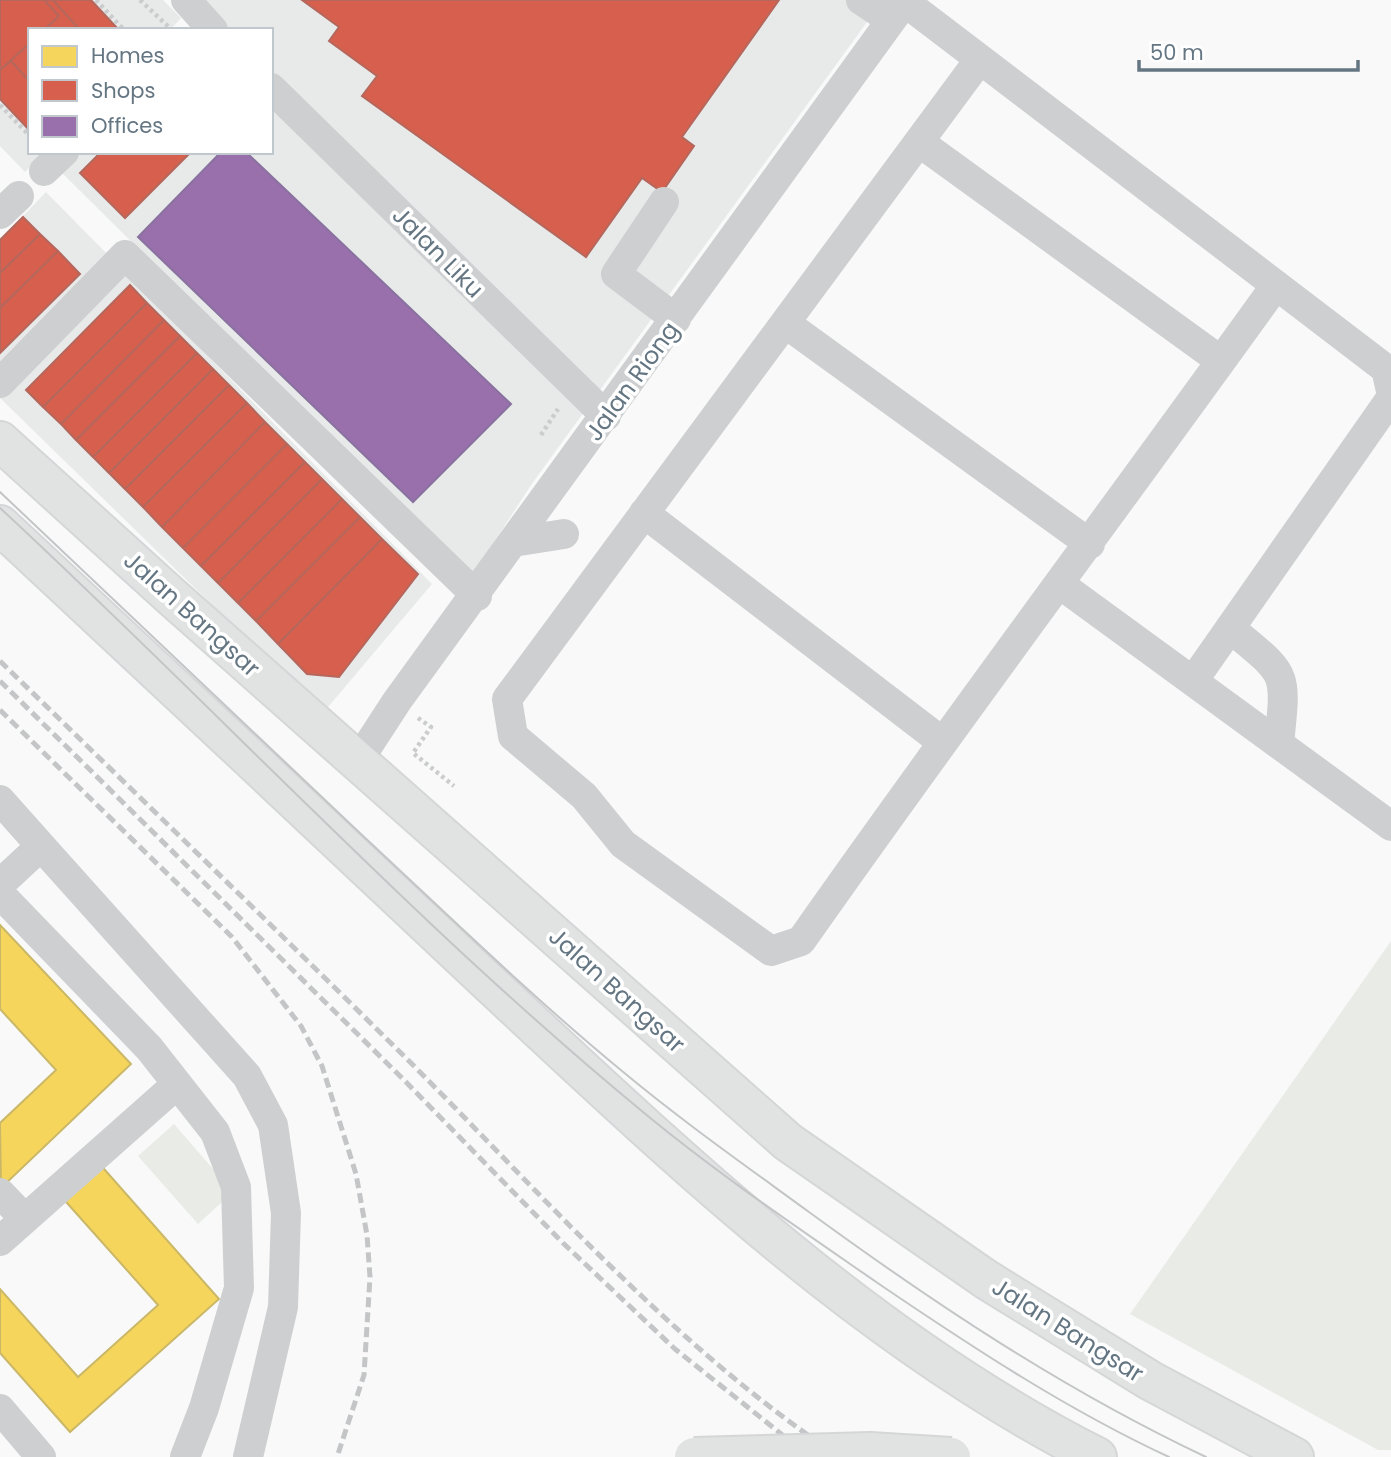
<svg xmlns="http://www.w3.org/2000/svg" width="1391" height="1457" font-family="Poppins,sans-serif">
  <rect width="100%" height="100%" fill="#f9f9f9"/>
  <path fill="#e8e9e9" d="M0 0H163L181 18 170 30H30V152H44L25 172 0 146Z
    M200 0H883L531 485 471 578 60 171 78 152H271V30H197Z
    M46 192 432 584 323 713 0 398V240Z"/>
  <path fill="#e8ebe6" d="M1391 941V1450H1378L1130 1314Z
    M174 1124 233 1192 198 1224 138 1156Z"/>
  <path fill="#f6d55c" stroke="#cab868" stroke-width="2" d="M0 925 131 1064 1 1188 0 1123 56 1070 0 1009Z
    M97 1161 219 1299 70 1432 0 1353V1289L78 1377 158 1305 59 1194Z"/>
  <path fill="#d6604d" stroke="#b4675d" stroke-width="2" d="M0 0H53L80 30H30V82L11 61 0 70Z
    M0 0H44L59 16 44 30H30V43L0 70Z
    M0 0H91L119 30H30V131L0 99Z
    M302 0H779L682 137 694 146 662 192 642 178 586 257 362 96 377 76 329 41 339 27Z
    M101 152H191L125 218 80 173Z
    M23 217 40 234 0 273V240Z
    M40 234 58 251 0 308V273Z
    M58 251 80 274 0 353V308Z
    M130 285 147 303 43 407 26 390Z
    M147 303 164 320 61 424 43 407Z
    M164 320 180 336 76 440 61 424Z
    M180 336 197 353 93 457 76 440Z
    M197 353 213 369 109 473 93 457Z
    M213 369 229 385 125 489 109 473Z
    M229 385 247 403 143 507 125 489Z
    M247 403 265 422 162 527 143 507Z
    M265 422 287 444 183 548 162 527Z
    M287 444 305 462 201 566 183 548Z
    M305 462 322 479 218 583 201 566Z
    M322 479 342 499 238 603 218 583Z
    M342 499 360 517 256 621 238 603Z
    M360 517 382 539 278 644 256 621Z
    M382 539 418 574 339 677 307 674 278 644Z"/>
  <path fill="#9970ab" stroke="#89729f" stroke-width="2" d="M221 152H246L511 404 413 502 138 237Z"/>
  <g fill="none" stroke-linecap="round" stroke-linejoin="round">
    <defs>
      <path id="major" d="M0 441 172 597 788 1142 987 1280 1151 1381 1294 1457
        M0 525C163 677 325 828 487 981 674 1155 867 1341 1097 1457"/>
    </defs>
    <use href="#major" stroke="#d5d6d7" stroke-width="42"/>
    <path stroke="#cbcccd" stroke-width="4.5" stroke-dasharray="3.5 3.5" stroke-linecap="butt" d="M96 0 124 30
      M140 0 172 30
      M0 105 30 136
      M541 435 558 409
      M418 718 431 727 413 753 454 786"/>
    <path stroke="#cecfd0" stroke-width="30" d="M186 0 213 30
      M861 0 891 20
      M905 2 1386 369 1391 391
      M980 59 507 699 513 736 584 796 623 844 771 951 801 941C956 720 1118 505 1276 285
      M271 88 606 416
      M919 142 1221 361
      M44 171 64 152
      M664 202 616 274 676 319
      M0 214 19 196
      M785 323 1090 544
      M0 383 125 255 477 596
      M644 513 941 741
      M513 542 564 534
      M1061 585 1391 826
      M1230 628C1287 676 1287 668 1279 744
      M1193 681 1391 398
      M358 761 397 701 906 0
      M0 800 41 846
      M0 884 41 846 247 1076 273 1125 286 1213 283 1307 248 1457
      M0 894 149 1048 215 1132 236 1187 239 1288 204 1408 185 1457
      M0 1193 25 1219
      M0 1241 176 1085
      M0 1409 41 1457"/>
    <use href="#major" stroke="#e1e2e2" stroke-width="38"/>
    <path stroke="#c3c5c6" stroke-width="2" d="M0 492C121 606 241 721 362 835 448 915 532 997 622 1071 682 1121 746 1166 809 1212 935 1304 1064 1390 1206 1457
      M0 508C215 707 416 925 643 1112 719 1175 801 1230 882 1286 975 1349 1068 1410 1169 1457"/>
    <path stroke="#c3c5c6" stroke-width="5" stroke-dasharray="10 5" stroke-linecap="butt" d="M0 661C137 795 276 929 412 1064 548 1201 678 1350 840 1457
      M0 681 401 1077 563 1243 675 1349 810 1457
      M0 710 232 937 301 1026 322 1066 356 1174 367 1235 370 1277 364 1375 337 1457"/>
    <defs>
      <path id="major-bridge" d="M694 1457 870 1452 951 1457"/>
    </defs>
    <use href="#major-bridge" stroke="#d5d6d7" stroke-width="42" stroke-linecap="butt"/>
    <use href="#major-bridge" stroke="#e1e2e2" stroke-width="38"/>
  </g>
  <g text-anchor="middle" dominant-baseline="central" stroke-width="7" stroke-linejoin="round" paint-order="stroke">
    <g font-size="24" fill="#657683" stroke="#fff">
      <text transform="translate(438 252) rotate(45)">Jalan Liku</text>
      <text transform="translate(632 381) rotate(-54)">Jalan Riong</text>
      <text transform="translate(192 614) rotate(42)">Jalan Bangsar</text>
      <text transform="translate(617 990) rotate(42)">Jalan Bangsar</text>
      <text transform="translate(1068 1330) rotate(32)">Jalan Bangsar</text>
    </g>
  </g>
  <rect x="28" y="28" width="245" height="126" fill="#ffffff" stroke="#c1c8cd" stroke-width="2"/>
  <rect x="42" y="46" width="35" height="21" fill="#f6d55c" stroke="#c1c8cd" stroke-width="2"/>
  <text x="91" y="63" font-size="21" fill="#657683">Homes</text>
  <rect x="42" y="80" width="35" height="21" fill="#d6604d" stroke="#c1c8cd" stroke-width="2"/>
  <text x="91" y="98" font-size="21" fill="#657683">Shops</text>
  <rect x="42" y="116" width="35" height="21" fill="#9970ab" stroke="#c1c8cd" stroke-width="2"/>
  <text x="91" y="133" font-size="21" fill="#657683">Offices</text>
  <path d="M1139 60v10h219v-10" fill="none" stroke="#657683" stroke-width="3.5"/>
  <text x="1150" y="60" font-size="21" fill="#657683" stroke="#ffffff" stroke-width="5" paint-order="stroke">50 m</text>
</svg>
